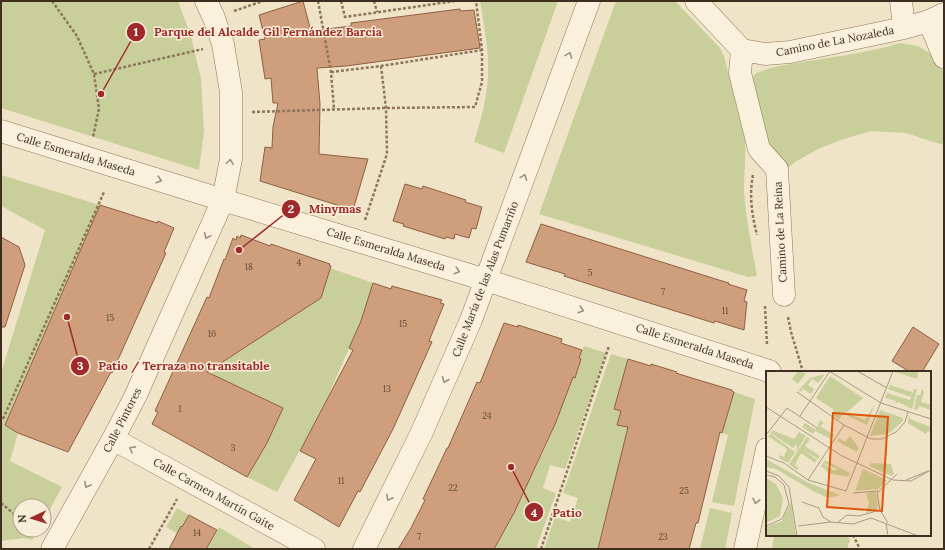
<svg xmlns="http://www.w3.org/2000/svg" width="945" height="550" font-family="Lora,serif">
  <rect width="100%" height="100%" fill="#f0e4c8"/>
  <path fill="#c9cf9b" d="M1 1H178L191 36 201 79 204 131 199 170 1 108Z
    M480 1H558L504 153 474 142C481 120 487 98 488 75 489 50 484 25 480 1Z
    M616 1H675L720 48 724 56 745 139C746 156 744 174 744 191 746 220 752 248 757 276L748 277 539 214Z
    M900 43 918 46 928 52 936 59 944 73V145L930 141 906 133 871 131 844 139 818 149 795 162 788 168 761 138 750 83 755 74C772 66 791 64 809 61 840 56 871 52 900 43Z
    M1 175 100 205 5 425 18 433 10 461 62 487 44 520V506H20V530H38L32 540 24 538 1 541V373L45 230 1 206Z
    M330 268 373 283 361 321 326 401 317 419 277 492 247 477 267 443 283 408 211 375 215 367 321 298Z
    M584 346 606 353 565 469 550 465 543 488 556 493 536 549H494C517 508 537 466 556 423 562 408 567 392 573 377H575L581 359 579 358Z
    M611 354 628 359 614 409 621 411 617 425 628 427 598 549 580 548V549H544L555 517 570 522 578 498 563 493Z
    M734 392 755 399 734 506 712 502 728 435 722 433Z
    M177 508 189 515 182 527H181L177 533 166 527Z
    M710 508 732 513 725 549H700Z
    M219 527 255 549H206Z
    M774 535H847L850 540 847 549H772Z"/>
  <path fill="#cf9f7d" stroke="#8d5f41" d="M303 1 311 31 351 26V23L460 9V11L474 10 480 48 346 66 317 68 320 104 319 154 368 159 353 210 260 181 265 147 272 148 273 127 278 103H273L271 78 265 79 259 40 265 39 259 15Z
    M405 184 422 189 423 186 466 200 465 202 482 207 476 229 472 228 469 238 455 234 454 239 446 237 445 239 403 226 404 224 393 221Z
    M100 205 157 223 158 221 174 228 164 252 166 253 112 373 111 372 68 452 18 433 5 425Z
    M541 224 722 281 729 283 728 284 747 290 744 301 747 302 744 330 715 321 714 323 601 288 564 276 565 274 526 262Z
    M241 235 270 246 271 244 330 264 329 265 331 266 321 298 207 372 283 408 267 443 247 477 152 424 158 412 155 411 207 297 209 298 224 259 225 260 233 238 236 240 237 236 240 238Z
    M1 237 19 247 25 265 5 327H1Z
    M373 283 391 289 392 286 442 300 440 303 444 304 429 341 432 342 393 429 360 492 358 491 339 527 294 500 316 459 300 451 353 350 349 348 361 321Z
    M504 323 518 327V325L562 339 561 343 582 350 579 358 581 359 575 378 573 377 556 422 514 513 494 549H398L411 528 425 500 423 499 447 448H448L477 382 480 383Z
    M913 327 939 344 922 372H910L892 361Z
    M628 359 651 366V364L677 372 676 373 695 379 732 390V391L734 392 722 433 720 432 698 523H696L689 549H598L628 427 617 425 621 411 614 409Z
    M189 515 217 530 206 549H169L181 526 182 527Z"/>
  <g fill="none" stroke-linecap="round" stroke-linejoin="round">
    <defs>
      <path id="minor" d="M696 1 742 50 765 54 790 52 904 28 929 21 944 14
        M901 1 904 28
        M929 21 944 57
        M742 50 740 73 759 149 777 169 784 295
        M1 131 223 200 486 280 769 371 770 372
        M113 439 314 549
        M52 549 113 439 135 397 223 200 231 159V92L223 44 214 18 206 1
        M364 549 421 434 471 320 589 1
        M745 549 767 449"/>
    </defs>
    <use href="#minor" stroke="#8d765c" stroke-width="23"/>
    <path stroke="#8d765c" stroke-width="2.5" stroke-dasharray="3 2" stroke-linecap="butt" d="M52 1 77 36 94 74 99 109 93 137
      M318 1 331 72 334 109
      M341 1 345 17 455 1
      M374 1 377 12
      M234 11 263 1
      M331 72 381 66 482 50
      M94 74 203 49
      M252 112 386 108 475 107 482 82V50L476 1
      M753 175C749 195 752 216 757 235
      M365 220 387 154 386 108 381 66
      M765 306 767 345
      M788 317 791 332 803 372
      M3 419 104 192
      M1 503 20 519
      M853 535 860 549
      M149 549 177 499
      M541 549 609 346"/>
    <use href="#minor" stroke="#faf1dc" stroke-width="22"/>
  </g>
  <defs><path id="oneway-chevron" d="M-2-3.5L2.5 0L-2 3.5" fill="none" stroke-width="1.6" stroke-linecap="round" stroke-linejoin="round"/></defs>
  <g stroke="#9c907e">
    <use href="#oneway-chevron" transform="translate(569 55) rotate(-70)"/>
    <use href="#oneway-chevron" transform="translate(230 162) rotate(-82)"/>
    <use href="#oneway-chevron" transform="translate(524 177) rotate(-70)"/>
    <use href="#oneway-chevron" transform="translate(159 180) rotate(17)"/>
    <use href="#oneway-chevron" transform="translate(207 236) rotate(114)"/>
    <use href="#oneway-chevron" transform="translate(457 271) rotate(17)"/>
    <use href="#oneway-chevron" transform="translate(581 310) rotate(17)"/>
    <use href="#oneway-chevron" transform="translate(445 380) rotate(113)"/>
    <use href="#oneway-chevron" transform="translate(132 449) rotate(-152)"/>
    <use href="#oneway-chevron" transform="translate(87 485) rotate(119)"/>
    <use href="#oneway-chevron" transform="translate(389 498) rotate(117)"/>
    <use href="#oneway-chevron" transform="translate(756 501) rotate(102)"/>
  </g>
  <g text-anchor="middle" dominant-baseline="central" stroke-width="3" stroke-linejoin="round" paint-order="stroke">
    <g font-size="9" fill="#624a37">
      <text x="299" y="262">4</text>
      <text x="249" y="266">18</text>
      <text x="590" y="272">5</text>
      <text x="663" y="291">7</text>
      <text x="725" y="310">11</text>
      <text x="110" y="317">15</text>
      <text x="403" y="323">15</text>
      <text x="212" y="333">16</text>
      <text x="387" y="388">13</text>
      <text x="180" y="408">1</text>
      <text x="487" y="415">24</text>
      <text x="233" y="447">3</text>
      <text x="341" y="480">11</text>
      <text x="453" y="487">22</text>
      <text x="684" y="490">25</text>
      <text x="197" y="532">14</text>
      <text x="419" y="536">7</text>
      <text x="663" y="536">23</text>
    </g>
    <g font-size="11" fill="#3d2e20" stroke="#f7eed8">
      <text transform="translate(835 41) rotate(-11)">Camino de La Nozaleda</text>
      <text transform="translate(76 154) rotate(17)">Calle Esmeralda Maseda</text>
      <text transform="translate(780 232) rotate(-93)">Camino de La Reina</text>
      <text transform="translate(386 249) rotate(17)">Calle Esmeralda Maseda</text>
      <text transform="translate(485 279) rotate(-69)">Calle María de las Alas Pumariño</text>
      <text transform="translate(695 346) rotate(18)">Calle Esmeralda Maseda</text>
      <text transform="translate(122 420) rotate(-63)">Calle Pintores</text>
      <text transform="translate(214 494) rotate(29)">Calle Carmen Martín Gaite</text>
    </g>
  </g>
  <g transform="translate(766 371)">
    <rect width="165" height="165" fill="#f0e4c8"/>
    <path d="M32 0 40 2 32 13 26 8ZM138 0 152 1 151 8 129 1ZM59 3 52 12 46 8 42 14 48 18 45 23 36 17 37 20H32L44 7ZM64 5 97 27 80 42 99 49 109 33 101 54 80 44H76L73 49 68 45 67 38 50 27ZM124 14 146 21 145 26 122 18ZM148 18H151L146 38 132 31 129 33 130 30 119 27 121 22 144 29ZM156 18 158 21 155 31 165 34V39L153 35 151 39 148 38 151 24H154ZM114 39 137 47V50L122 63 104 65ZM143 44 144 48 165 56V62L162 60 160 63 142 52ZM54 49 58 52 54 55 68 64 65 68 49 60 47 63 36 56 39 52 50 59ZM6 59 28 68 33 61 40 65 30 81 31 75 29 74 27 77 5 62ZM5 63 29 81 22 92 13 87 14 84 18 86 21 78 2 65ZM84 65 93 77 91 81 71 70 73 67 79 71ZM41 66 44 68 39 75 54 85 52 88 36 78 51 89 49 92 35 82 29 94 33 97 31 99 23 93ZM0 88 43 112 74 124 62 127 47 120 10 98 0 96ZM59 89 84 102 82 106 63 102 55 95 57 92 68 100 72 98 57 92ZM105 92 125 93 128 103 126 105 103 95ZM97 98 121 109V110L112 118 89 120ZM0 107 10 113 17 127 14 145 0 152ZM103 121H110L112 136 110 139 100 142 103 132 100 123ZM25 131 30 165 0 164V156L16 150Z" fill="#c9cf9b"/>
    <path fill="none" stroke="#a89b85" stroke-width="1" d="M63 0 115 32 165 48M91 0 121 17M31 21 78 54 105 68H116L130 61 139 51 142 41M0 36 76 85 127 109 145 110 165 99M34 45 64 0M0 64 21 37 51 57M0 85 18 92 42 109 80 120 127 0M0 100 13 105 23 116 31 165M0 104 9 106 18 114 23 133 16 148 0 155M42 109 78 54M140 109 162 100M87 122 112 120M36 131 53 137 57 146 65 151M71 152 81 144 93 145 114 139M120 152 122 165M122 152 114 139 111 122 131 103M32 155 65 151 87 153 105 147 152 165"/>
    <path fill="#df570d" fill-opacity="0.15" stroke="#df570d" stroke-width="2" d="M67 42 122 46 116 140 61 136Z"/>
    <rect width="165" height="165" fill="none" stroke="#3d2e20" stroke-width="2"/>
  </g>
  <path fill="none" stroke="#9e2a2b" stroke-width="1.5" d="M101 94L136 32M239 250L291 209M67 317L80 366M511 467L534 512"/>
  <g fill="#9e2a2b" stroke="#f7eed8" stroke-width="1.5">
    <circle cx="101" cy="94" r="4"/>
    <circle cx="239" cy="250" r="4"/>
    <circle cx="67" cy="317" r="4"/>
    <circle cx="511" cy="467" r="4"/>
    <circle cx="136" cy="32" r="10"/>
    <circle cx="291" cy="209" r="10"/>
    <circle cx="80" cy="366" r="10"/>
    <circle cx="534" cy="512" r="10"/>
  </g>
  <g font-size="12" text-anchor="middle" font-weight="bold" fill="#fff">
    <text x="136" y="36">1</text>
    <text x="291" y="213">2</text>
    <text x="80" y="370">3</text>
    <text x="534" y="517">4</text>
  </g>
  <g font-size="12" text-anchor="middle" font-weight="bold" fill="#9e2a2b" stroke="#f7eed8" stroke-width="3" stroke-linejoin="round" paint-order="stroke">
    <text x="268" y="36">Parque del Alcalde Gil Fernández Barcia</text>
    <text x="335" y="213">Minymas</text>
    <text x="184" y="370">Patio / Terraza no transitable</text>
    <text x="567" y="517">Patio</text>
  </g>
  <rect width="945" height="550" fill="none" stroke="#3d2e20" stroke-width="4"/>
  <g transform="translate(32 518) rotate(266)"><circle r="19" fill="#f7eed8" stroke="#ada18e"/>
  <path d="M0-3L7 15L0 10L-7 15Z" fill="#9e2a2b"/>
  <text y="-6" font-size="11" font-weight="bold" text-anchor="middle" fill="#3d2e20">N</text>
  </g>
</svg>
